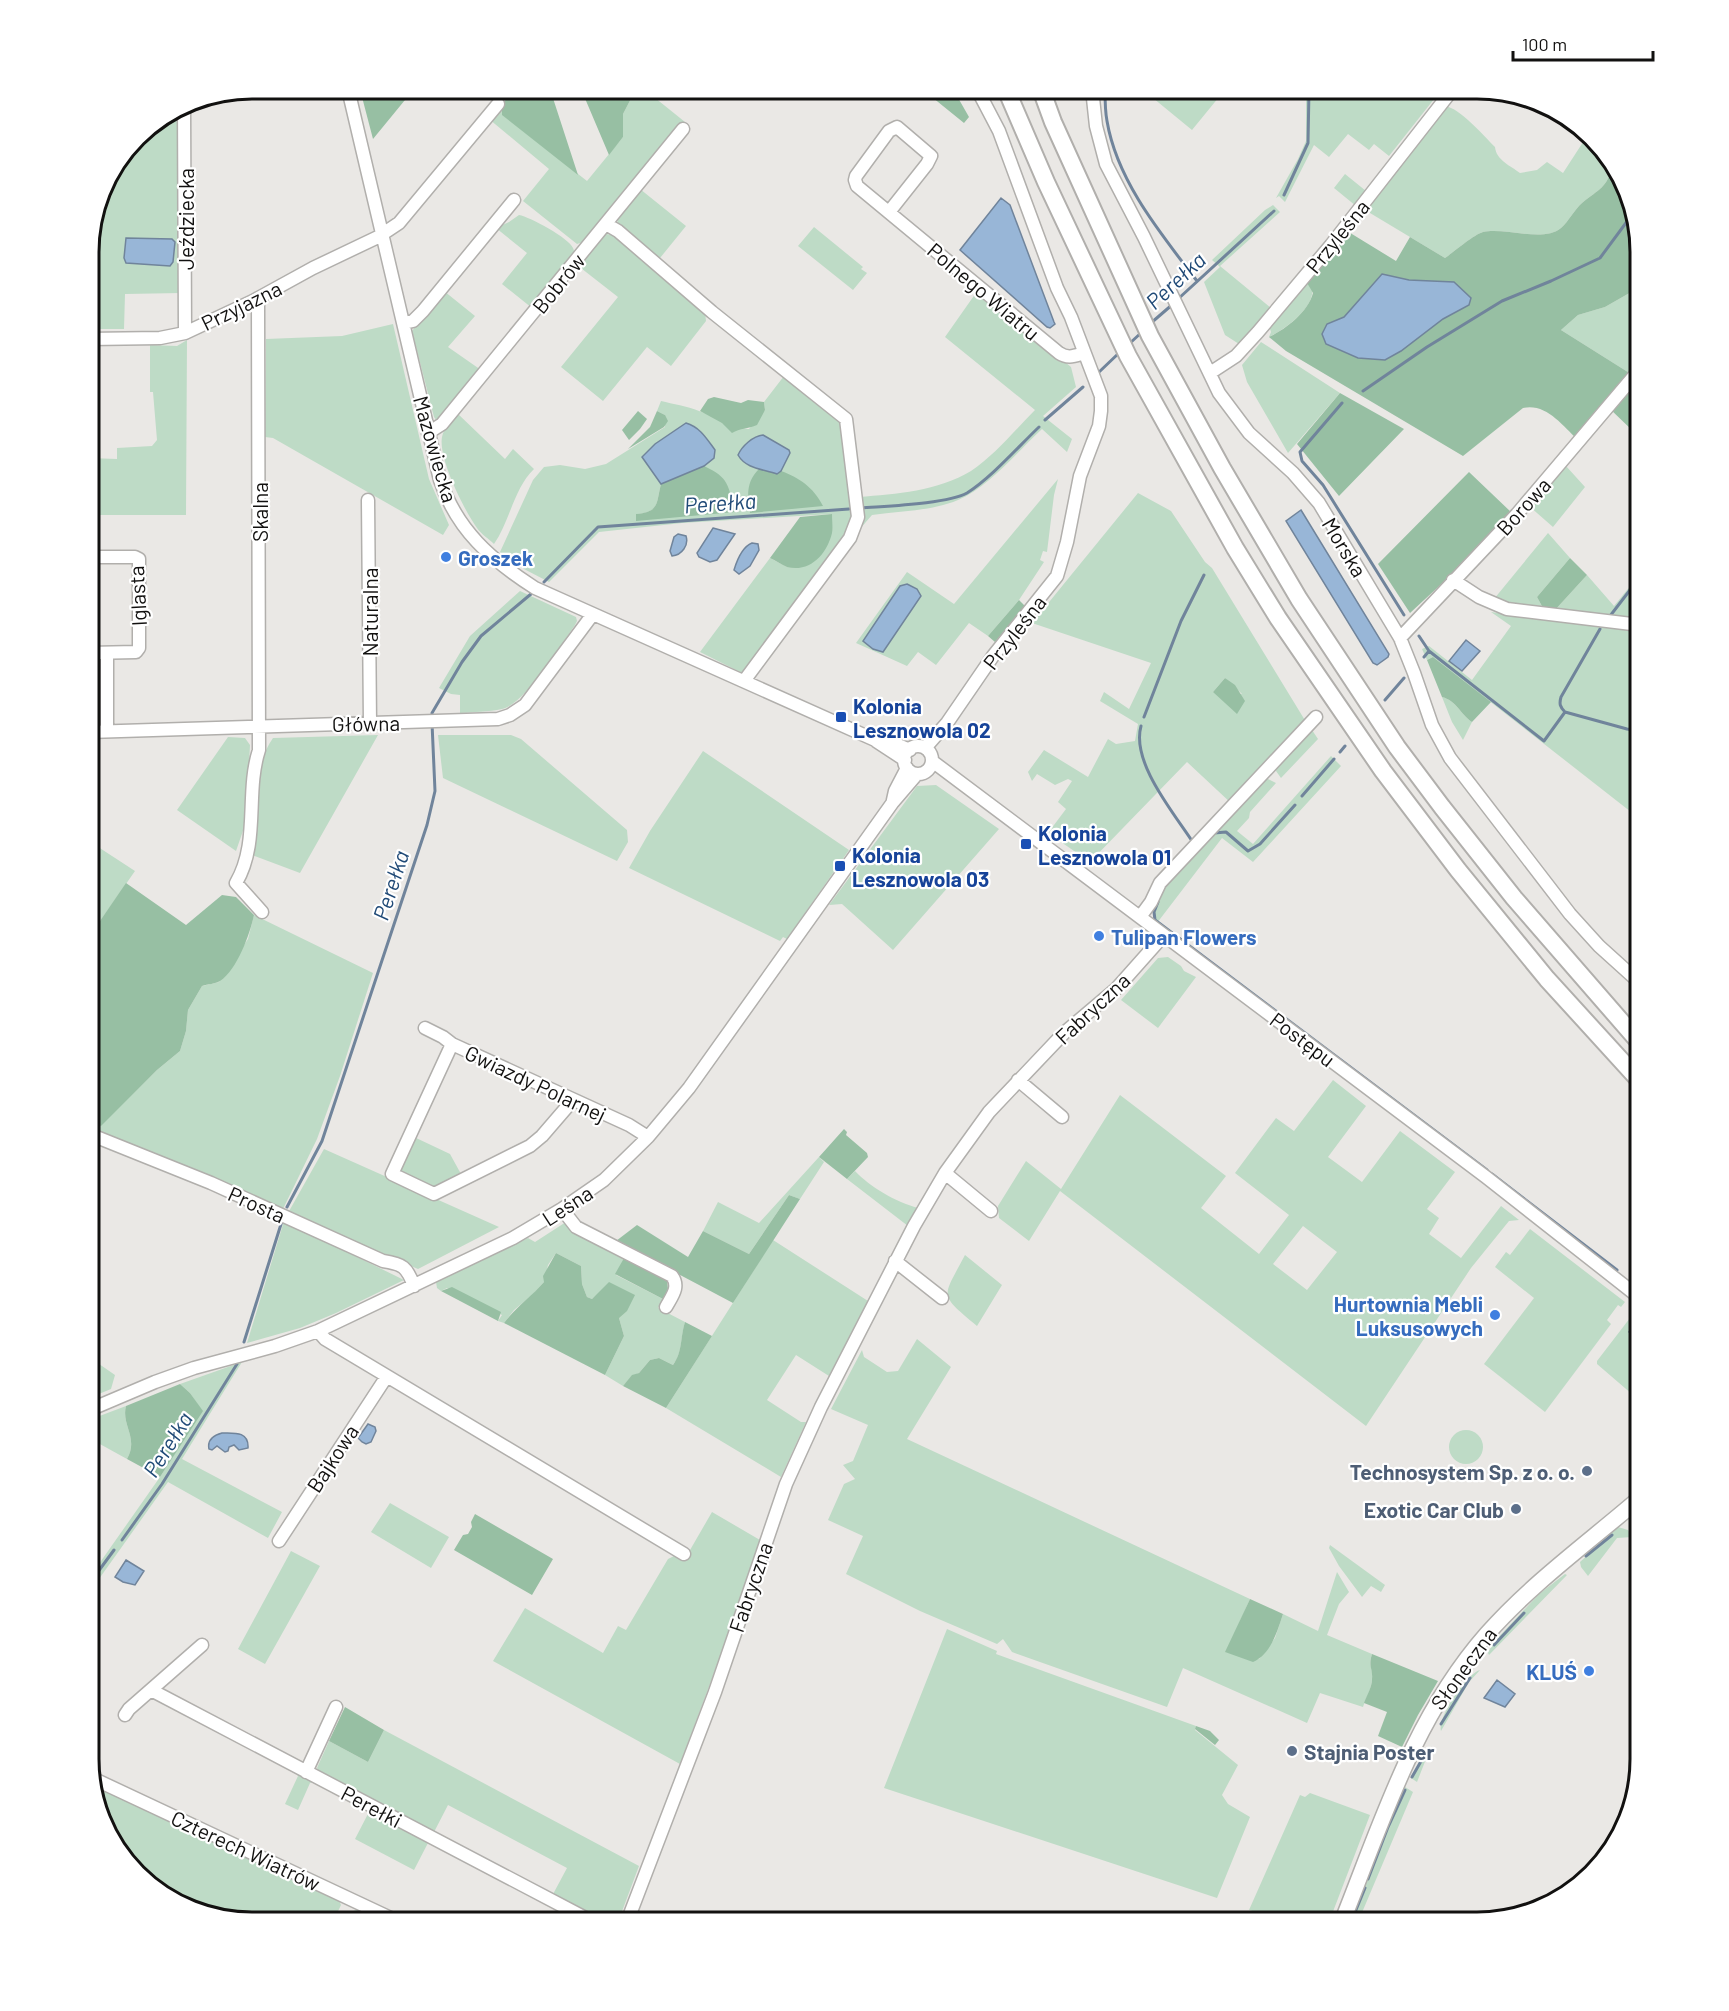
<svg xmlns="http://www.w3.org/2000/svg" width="1729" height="2011" font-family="Barlow,sans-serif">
  <rect width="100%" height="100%" fill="#eae8e5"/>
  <path fill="#bedbc6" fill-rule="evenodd" d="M636 89H644L685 122 589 240 577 244 523 201 549 169 489 119 502 104 503 115 587 181 623 137V114Z
    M1142 89H1209L1219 97 1192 130Z
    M1306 89H1442L1389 156 1374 144 1369 150 1348 134 1329 157 1314 145 1285 202 1279 196 1276 198 1298 159 1306 141Z
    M1445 106C1460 108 1484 136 1495 147 1496 160 1511 166 1520 173L1537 170 1547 162 1563 173 1587 136 1607 153 1613 165C1607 188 1599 189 1582 203 1574 210 1569 221 1561 228 1543 243 1505 227 1483 232 1473 235 1454 252 1445 258L1365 210Z
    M181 107V293L125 294 124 329H89V241L105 180 116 165 125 166C125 136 158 121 181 107Z
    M1345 174 1366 191 1356 206 1334 188Z
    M640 189 686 226 660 258 618 226 617 217Z
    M1273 205 1280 212 1220 266 1271 308 1239 344 1225 335 1204 282 1220 267 1212 260 1265 210Z
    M519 215C530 217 569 238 573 248 575 252 574 254 574 258L532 308 502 284 527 253 496 228 509 222Z
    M814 227 863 267 861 269 867 273 853 290 798 246Z
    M606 234 613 235 705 312 706 321 671 366 647 347 603 401 561 367 618 297 577 265 601 236Z
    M1640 278V363L1631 374 1561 330 1578 315 1605 307 1633 291Z
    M1306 281 1312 288C1316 307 1284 330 1269 337L1271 332 1269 326Z
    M978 290 1071 367 1076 387 1043 416 1072 439 1067 452 1042 429C1017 452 989 487 958 500 932 511 900 511 872 515L859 530V497C896 494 938 491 971 471 995 455 1015 430 1035 410L945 337Z
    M444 291 475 316 448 347 481 370 437 421 434 417 412 331Z
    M393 324 429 479 449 525 443 535 273 438 265 437 266 339 342 336Z
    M187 340 186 515H89V458L117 459V448L152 446 157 440 153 392H150V345L177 346Z
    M1261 342 1340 393 1288 453 1247 382 1242 365Z
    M784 376 841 420 854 513 848 536 747 671 742 673 700 652 770 558 787 567 832 514 682 523 599 532 549 582 524 569 500 552 533 480 544 467 560 465 585 469 606 464 665 427V415L657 411 661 401C673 404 687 406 699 411 717 417 729 429 749 429L765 410 764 402ZM679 478 734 512 637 514C660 512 656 503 661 484Z
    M457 413 505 459 513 449 534 469C514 488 510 521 494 544 489 539 481 534 477 528 464 510 438 458 442 437 444 427 451 421 457 413Z
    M1566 466 1585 487 1553 527 1529 506Z
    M1058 479 1054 495 1047 552 1043 551 1040 560 1044 562 1019 600 988 636 969 623 936 665 918 652 907 666 856 643 907 572 954 604Z
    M1138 493 1171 511 1205 562 1212 568 1306 722 1232 804 1187 762 1090 862 1048 833 1066 809 1058 802 1072 781 1068 779 1055 785 1037 774 1032 781 1028 772 1044 750 1088 777 1108 739 1116 744 1135 741 1138 724 1100 701 1104 692 1129 709 1151 663 1032 623ZM1225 678 1242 694 1213 692Z
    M1548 533 1570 558 1537 597 1543 608 1502 603 1494 599Z
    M1640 574V587L1629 600 1640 609V620L1555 610 1587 575 1614 606Z
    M520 591 576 617 577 621 575 625C561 645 525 704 502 709 489 712 473 712 460 713V695L451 694 439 688 470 636Z
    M1491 612 1640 632V819L1433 657 1427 660 1422 649 1429 646 1472 680 1511 626Z
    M1442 697C1457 701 1460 714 1472 722L1463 740 1452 722Z
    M1312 730 1318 739 1281 778 1276 771 1277 766Z
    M378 735 300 873 252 855C255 818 251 769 273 738Z
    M438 735H511L521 739 627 830 628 842 617 861 443 778Z
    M228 737 245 738 250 745 246 822 236 851 177 810Z
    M703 751 849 850 787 939 783 937 780 941 629 868 650 831Z
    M1331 756 1341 766 1253 862 1222 838 1157 923 1154 921 1153 910 1160 889 1262 781 1268 779 1276 783 1250 812 1249 818 1237 831 1253 844Z
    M936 785 999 829 893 950 842 904 829 905 917 786Z
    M89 841 135 871 89 937Z
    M254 915 373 973 340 1076 317 1139 283 1209 216 1179 89 1129V1120L101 1125 157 1070 180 1051 186 1031 188 1010 202 986 219 982 248 939Z
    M1168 957 1181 966 1184 971 1196 977 1158 1028 1121 1000 1158 958Z
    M1333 1080 1366 1106 1328 1157 1362 1182 1400 1131 1455 1172 1427 1209 1439 1218 1429 1234 1461 1258 1501 1206 1519 1220 1509 1221 1471 1268 1366 1426 1060 1191 1029 1241 999 1218 998 1206 1026 1161 1061 1189 1120 1095 1226 1176 1201 1208 1259 1254 1289 1215 1235 1173 1276 1118 1294 1131ZM1303 1226 1337 1252 1307 1290 1273 1264Z
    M414 1137 450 1154 461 1174 432 1190 403 1176 400 1169Z
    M324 1149 499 1227 418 1269 288 1213Z
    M819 1157 824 1162 800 1199 789 1195 749 1254 703 1231 718 1202 759 1223Z
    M855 1171C870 1187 896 1202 918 1208L908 1226 847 1179Z
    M284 1221 404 1280 336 1313 300 1328 247 1343Z
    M566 1222 624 1258 616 1275 663 1299 658 1308 685 1322C680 1338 683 1352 673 1365L659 1358 650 1360 639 1373 632 1376 623 1386 605 1375 624 1336 619 1318 599 1293 592 1299 587 1297 582 1284 581 1266 556 1253 548 1265 544 1282 532 1295 514 1310 504 1323 498 1321 502 1315 447 1288 441 1291 437 1288 436 1282 528 1238 535 1242Z
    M1530 1229 1625 1302 1621 1307 1618 1305 1607 1320 1611 1324 1545 1412 1484 1364 1534 1298 1495 1267 1506 1252 1510 1255Z
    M773 1240 868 1301 829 1376 796 1355 767 1400 801 1422H806L781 1477 666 1408Z
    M965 1255 1002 1285 977 1326C938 1293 942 1299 965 1255Z
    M1637 1312 1640 1315V1401L1597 1364V1361L1630 1318Z
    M917 1339 951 1367 907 1439 1250 1599 1226 1652 1259 1659 1275 1638 1283 1614 1318 1631 1337 1572 1349 1592 1339 1604 1327 1635 1372 1654C1368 1666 1373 1667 1372 1678 1372 1688 1366 1698 1363 1707L1320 1693 1307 1723 1183 1668 1167 1707 1012 1652 1003 1639 997 1644 920 1611 846 1574 863 1536 828 1520 844 1484 855 1479 843 1465 853 1461 868 1425 831 1409 862 1350 864 1357 887 1372 898 1371Z
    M89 1357 115 1375 111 1389 89 1398Z
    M242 1362 182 1459 282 1512 268 1538 168 1482 89 1593V1569L94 1571 160 1477 202 1411 190 1393 180 1384Z
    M126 1406C121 1425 139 1438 127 1459L89 1438V1420Z
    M1449 1447a17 17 0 1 1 34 0a17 17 0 1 1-34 0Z
    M390 1503 449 1537 431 1568 371 1532Z
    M712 1512 760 1540 713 1676 680 1764 493 1661 525 1608 603 1653 618 1626 626 1630 668 1559 678 1554 686 1557Z
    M1618 1527 1628 1530 1632 1537 1617 1538 1588 1576 1581 1567 1580 1562Z
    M1330 1545 1385 1585 1381 1592 1371 1586 1362 1597 1339 1566 1329 1548Z
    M291 1551 320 1566 265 1664 238 1649Z
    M1565 1574 1567 1575 1489 1655 1488 1653 1493 1643 1539 1594Z
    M947 1629 997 1651 996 1654 1196 1726 1195 1730 1238 1765 1222 1795 1228 1804 1250 1817 1217 1898 884 1788Z
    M1480 1670 1469 1682 1441 1731C1437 1718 1466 1674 1480 1670Z
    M384 1730 639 1866 618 1922H602L552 1896 567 1868 448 1805 433 1834 319 1773 317 1768 329 1741 368 1762Z
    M1428 1747H1433L1426 1759 1417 1782 1411 1778Z
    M296 1773 315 1781 310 1783 298 1810 285 1804 298 1776Z
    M93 1784 337 1896 341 1905 333 1922H252L179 1905 122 1858 97 1811Z
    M1405 1787 1413 1792 1358 1922H1348L1395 1807Z
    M1310 1793 1370 1815 1329 1922H1290L1249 1910 1300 1795 1305 1797Z
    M370 1810 429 1841 414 1870 355 1839Z
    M362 1908 392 1922H349L353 1911Z"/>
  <path fill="#97bfa3" d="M369 89H414L373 139 362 97Z
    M515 89H550L578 175 502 115V104Z
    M581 89H636L623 114V137L609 155Z
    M922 89H953L969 117 964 123Z
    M1613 165 1632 200 1640 252V278L1633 291 1605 307 1578 315 1561 330 1631 374 1577 439C1562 425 1546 403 1523 408L1463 456 1286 351 1269 337C1286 329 1308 312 1313 293L1306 281 1347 231 1396 261 1410 237 1445 258C1454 252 1473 235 1483 232 1505 227 1543 243 1561 228 1569 221 1574 210 1582 203 1599 189 1607 188 1613 165Z
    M1640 373V426L1635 433 1609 408Z
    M1340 393 1404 429 1339 496 1297 444Z
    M714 397 741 403 748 400 764 402 765 410 757 425C748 429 740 428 732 433L722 423 700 411 708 399Z
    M638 411 647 419 640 429 629 440 622 430Z
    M657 411 665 415 668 421 664 427 628 449 650 427Z
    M704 466C730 478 728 486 735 512L636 521V514C660 512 656 503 661 484Z
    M760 468 777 474 781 471C800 478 813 487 823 506L750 513C747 495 746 481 760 468Z
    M1469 472 1512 513 1477 551 1410 613 1378 564Z
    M832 514C832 520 833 528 832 533 827 554 810 573 787 567 782 565 775 560 770 558L800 517Z
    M1570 558 1587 575 1555 610 1543 608 1537 597Z
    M1019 600 1025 606 995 642 988 636Z
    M1433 657 1491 702 1472 722C1460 714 1457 701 1442 697L1427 660Z
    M1225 678 1235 685 1245 701 1237 714 1213 692Z
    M126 883 186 925 222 895 236 897 254 915C250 934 237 970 220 981 215 984 208 984 202 986L188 1010 186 1031 180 1051 157 1070 101 1126 89 1120V937Z
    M844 1129 847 1132 846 1135 867 1153 868 1157 847 1179 819 1157Z
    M789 1195 800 1199 733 1303 616 1241 637 1225 688 1257 703 1231 749 1254Z
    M556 1253 581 1266 582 1284 587 1297 592 1299 609 1282 635 1295 627 1311 619 1318 624 1336 605 1375 504 1323C516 1307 531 1297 544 1282L543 1276Z
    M624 1258 667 1280 668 1289 663 1299 615 1274Z
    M452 1287 501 1312 498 1321 441 1291Z
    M685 1322 712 1336 666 1408 623 1386 632 1375 639 1373 650 1360 659 1358 673 1365C683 1351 680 1338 685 1322Z
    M180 1384 190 1393 203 1411 160 1477 127 1459C139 1438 121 1425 126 1406Z
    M475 1514 553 1559 532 1595 454 1550 463 1535 468 1534 472 1527 471 1522Z
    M1250 1599 1283 1614C1277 1632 1271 1654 1253 1662L1225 1652Z
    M1372 1654 1438 1681 1418 1715 1402 1747 1378 1736 1387 1712 1364 1703C1367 1695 1372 1687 1372 1679 1373 1668 1368 1667 1372 1654Z
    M345 1707 384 1730 368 1762 329 1741Z
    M1196 1726 1210 1731 1219 1740 1215 1745 1195 1729Z"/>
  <path fill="#98b6d7" stroke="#70849b" stroke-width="1.5" d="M1001 198 1010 205 1054 322 1055 324 1050 328 1047 327 960 250Z
    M126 238 172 239 175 242 173 262 170 266 126 263 124 258Z
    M1382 274 1409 280 1454 282 1471 298 1469 305 1443 319 1401 351 1385 360 1358 358 1326 344 1322 334 1327 324 1344 317Z
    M686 423C700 427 707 439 715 450L714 458 704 466 661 484 642 457 655 444Z
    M763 435 789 450 790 453 781 471 777 474C763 469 746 469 738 455 742 446 753 436 763 435Z
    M1301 510 1389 654 1388 657 1377 665 1373 663 1286 521Z
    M713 528 735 534 717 560 710 562 699 557 697 553Z
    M678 534 686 536C689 545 682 555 672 556L670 551 674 537Z
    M752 543 758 544 759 550 750 566 739 574 734 570C737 560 742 547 752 543Z
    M907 584 917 589 921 596 883 652 873 649 863 641 900 586Z
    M1466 640 1480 651 1462 671 1449 661Z
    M1639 1319 1640 1320V1342L1629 1332Z
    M368 1424 375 1427 376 1431 371 1442 366 1444 362 1442 358 1438Z
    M222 1433C234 1433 249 1431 248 1448L239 1450 234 1445 229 1447 228 1451 225 1452 217 1446 212 1450 209 1449C207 1440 214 1435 222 1433Z
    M126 1560 144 1571 135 1585 123 1582 115 1577Z
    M1497 1680 1515 1694 1505 1707 1484 1698Z"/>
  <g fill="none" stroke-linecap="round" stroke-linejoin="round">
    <path stroke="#70849b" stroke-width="3" d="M1105 89C1105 99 1105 111 1107 121 1117 181 1161 234 1197 281
      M1284 195 1308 143 1309 89
      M1178 299 1274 211
      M1151 323 1173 304
      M1129 344 1142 332
      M1098 373 1120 352
      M1363 391 1427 347 1502 301 1551 281 1600 258 1634 212
      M1342 403 1300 452 1302 461 1323 485 1404 615
      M1045 420 1083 387
      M861 508C886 506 947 504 967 493 991 478 1018 447 1039 427
      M544 582 598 527 849 509
      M1610 616 1640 577
      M1600 629 1561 697C1559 704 1560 707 1565 712L1627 729 1640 731
      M1419 636 1429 651
      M1424 657 1429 651 1544 741 1565 712
      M1385 700 1404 678
      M432 717V713L462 662 481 636 531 594
      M1144 717 1181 621 1204 575
      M1141 726C1131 762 1173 812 1192 841
      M1340 752 1345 746
      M1302 796 1334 759
      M1214 833 1226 832 1248 851 1260 844 1295 805
      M1158 902 1154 912 1155 920 1487 1170
      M1492 1174 1617 1270
      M287 1207 322 1141 427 825 435 791 432 723
      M244 1342 282 1221
      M122 1540 162 1484 237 1364
      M1586 1556 1612 1535
      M89 1584 114 1550
      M1494 1645 1524 1613
      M1441 1724 1470 1678
      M1412 1777 1428 1749
      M1368 1879 1388 1827 1405 1790
      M1351 1922 1365 1888"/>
    <defs>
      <path id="minor" d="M348 89 440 480C457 530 491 560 535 588L875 740 891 742 910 750
        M1092 89 1096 126 1106 164 1144 237 1219 393 1249 433 1293 473 1319 503 1400 638 1414 673 1432 725 1450 758 1570 914 1599 946 1640 983
        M184 104 185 333
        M889 212 927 164 931 156 897 127 889 131 856 176 855 180 857 186 1059 353C1068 359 1074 356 1084 353
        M606 224 618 231 712 312 846 419 858 517 850 538 744 681
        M258 299 259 750C245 793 260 842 236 883L262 912
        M404 323 413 321 423 311 514 200
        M89 339 160 338 185 333 253 301 313 268 378 237 399 223 498 104
        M1210 373 1236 356 1258 332 1331 245 1453 89
        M428 433 442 424 683 129
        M368 500 370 724
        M1453 580 1479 597 1507 609 1640 625
        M1400 638 1517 514 1640 369
        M89 653 136 652 139 648V559L135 557H89
        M107 731V654
        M89 732 498 719 510 715 525 705 593 614
        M876 741 905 760
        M904 760a14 14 0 1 1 28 0a14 14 0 1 1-28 0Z
        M925 748 947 723 993 656 1057 576 1067 542 1080 476 1099 426 1101 411V396L1071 317 1057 288 999 131 977 89
        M932 761 1486 1177 1640 1298
        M893 800 895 791 907 768
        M1140 917 1151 902 1160 883 1316 717
        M425 1028 443 1037 452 1044 629 1125 648 1137
        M452 1044 392 1174 434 1194 530 1146 542 1136 573 1100
        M1018 1080 1062 1117
        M89 1134 211 1183 383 1261C403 1264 407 1267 414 1286
        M945 1173 991 1211
        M562 1209 576 1227 672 1276C680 1287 672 1296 666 1307
        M895 1261 942 1298
        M318 1331 325 1339 684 1554
        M89 1410 155 1382 194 1368 275 1346 318 1331 513 1238 562 1209 604 1180 648 1137 689 1088 893 802 917 774
        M279 1541 387 1376
        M151 1690 593 1922
        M125 1715 129 1709 202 1645
        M306 1772 336 1707
        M92 1778 399 1922
        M627 1922 715 1692 786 1484 821 1407 914 1226 945 1173 989 1112 1064 1033 1116 989 1164 935"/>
      <path id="major" d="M1342 1922C1382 1822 1414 1717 1487 1634 1532 1583 1589 1542 1640 1498"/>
      <path id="highway" d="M1006 89 1046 182 1128 356 1235 548 1278 618 1383 771 1458 870 1547 979 1640 1081
        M1041 89 1053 122 1150 336 1222 468 1299 599 1397 747 1442 807 1514 898 1640 1043"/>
    </defs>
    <use href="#minor" stroke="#b1afac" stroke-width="15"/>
    <use href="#major" stroke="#b1afac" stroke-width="18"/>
    <use href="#highway" stroke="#b1afac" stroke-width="20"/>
    <use href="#minor" stroke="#fff" stroke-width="12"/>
    <use href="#major" stroke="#fff" stroke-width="15"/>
    <use href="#highway" stroke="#fff" stroke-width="16"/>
  </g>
  <g fill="#3f7fe0" stroke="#fff" stroke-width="2">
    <circle cx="446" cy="557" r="6"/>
    <circle cx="1099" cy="936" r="6"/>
    <circle cx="1495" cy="1315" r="6"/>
    <circle cx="1589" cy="1671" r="6"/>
  </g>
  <g fill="#1a4fb4" stroke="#fff" stroke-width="2">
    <rect x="835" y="711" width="12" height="12" rx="3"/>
    <rect x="1020" y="838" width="12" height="12" rx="3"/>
    <rect x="834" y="860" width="12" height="12" rx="3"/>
  </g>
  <g fill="#5c6f8a" stroke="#fff" stroke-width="2">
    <circle cx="1587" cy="1471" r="6"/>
    <circle cx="1516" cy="1509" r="6"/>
    <circle cx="1292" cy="1751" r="6"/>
  </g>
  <g text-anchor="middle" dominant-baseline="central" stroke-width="4.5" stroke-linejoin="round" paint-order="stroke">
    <g font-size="21" fill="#121110" stroke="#fff">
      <text transform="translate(185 219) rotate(-90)">Jeździecka</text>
      <text transform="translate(1337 236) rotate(-51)">Przyleśna</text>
      <text transform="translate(558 283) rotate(-51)">Bobrów</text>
      <text transform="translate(984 291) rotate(40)">Polnego Wiatru</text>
      <text transform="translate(241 305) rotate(-26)">Przyjazna</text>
      <text transform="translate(436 449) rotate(74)">Mazowiecka</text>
      <text transform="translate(1523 506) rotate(-48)">Borowa</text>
      <text transform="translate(259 512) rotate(-90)">Skalna</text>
      <text transform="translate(1345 547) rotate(59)">Morska</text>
      <text transform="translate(137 596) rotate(-93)">Iglasta</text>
      <text transform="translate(369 612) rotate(-90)">Naturalna</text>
      <text transform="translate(1014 632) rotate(-52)">Przyleśna</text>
      <text transform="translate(366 723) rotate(-1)">Główna</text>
      <text transform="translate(1092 1008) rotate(-43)">Fabryczna</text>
      <text transform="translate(1303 1039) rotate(37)">Postępu</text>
      <text transform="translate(536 1083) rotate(25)">Gwiazdy Polarnej</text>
      <text transform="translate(257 1204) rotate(24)">Prosta</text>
      <text transform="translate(567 1205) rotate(-33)">Leśna</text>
      <text transform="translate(332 1458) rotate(-57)">Bajkowa</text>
      <text transform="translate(750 1587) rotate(-71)">Fabryczna</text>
      <text transform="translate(1463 1668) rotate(-54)">Słoneczna</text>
      <text transform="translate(372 1806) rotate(28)">Perełki</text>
      <text transform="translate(246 1850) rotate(25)">Czterech Wiatrów</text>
    </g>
    <g font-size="21" font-weight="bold" fill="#366cbe" stroke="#fff" text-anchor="start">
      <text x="458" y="557">Groszek</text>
      <text x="1111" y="936">Tulipan Flowers</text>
      <text x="1483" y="1303" text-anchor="end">Hurtownia Mebli<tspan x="1483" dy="24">Luksusowych</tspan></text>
      <text x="1577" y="1671" text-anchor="end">KLUŚ</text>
    </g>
    <g font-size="21" font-weight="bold" fill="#164399" stroke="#fff" text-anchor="start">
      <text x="853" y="705">Kolonia<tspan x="853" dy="24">Lesznowola 02</tspan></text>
      <text x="1038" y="832">Kolonia<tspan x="1038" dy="24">Lesznowola 01</tspan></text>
      <text x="852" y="854">Kolonia<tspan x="852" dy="24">Lesznowola 03</tspan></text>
    </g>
    <g font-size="21" font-weight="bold" fill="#4e5e75" stroke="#fff" text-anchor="end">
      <text x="1575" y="1471">Technosystem Sp. z o. o.</text>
      <text x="1504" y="1509">Exotic Car Club</text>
      <text x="1304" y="1751" text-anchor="start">Stajnia Poster</text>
    </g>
    <g font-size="22" font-style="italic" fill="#204a77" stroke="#fff">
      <text transform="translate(1175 280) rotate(-43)">Perełka</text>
      <text transform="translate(720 502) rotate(-4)">Perełka</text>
      <text transform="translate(390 885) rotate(-72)">Perełka</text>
      <text transform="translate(167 1444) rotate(-58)">Perełka</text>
    </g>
  </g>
  <path d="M0 0H1729V2011H0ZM252 99H1477A153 153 0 0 1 1630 252V1759A153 153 0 0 1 1477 1912H252A153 153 0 0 1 99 1759V252A153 153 0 0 1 252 99Z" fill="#fff" fill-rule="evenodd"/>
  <path fill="none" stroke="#121110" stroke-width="3" d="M252 99H1477A153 153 0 0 1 1630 252V1759A153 153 0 0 1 1477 1912H252A153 153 0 0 1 99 1759V252A153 153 0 0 1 252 99Z"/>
  <path d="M1513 51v9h140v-9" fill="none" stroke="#121110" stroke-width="3"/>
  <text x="1522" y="51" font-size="18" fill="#121110" stroke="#ffffff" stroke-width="4.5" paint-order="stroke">100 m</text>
</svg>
